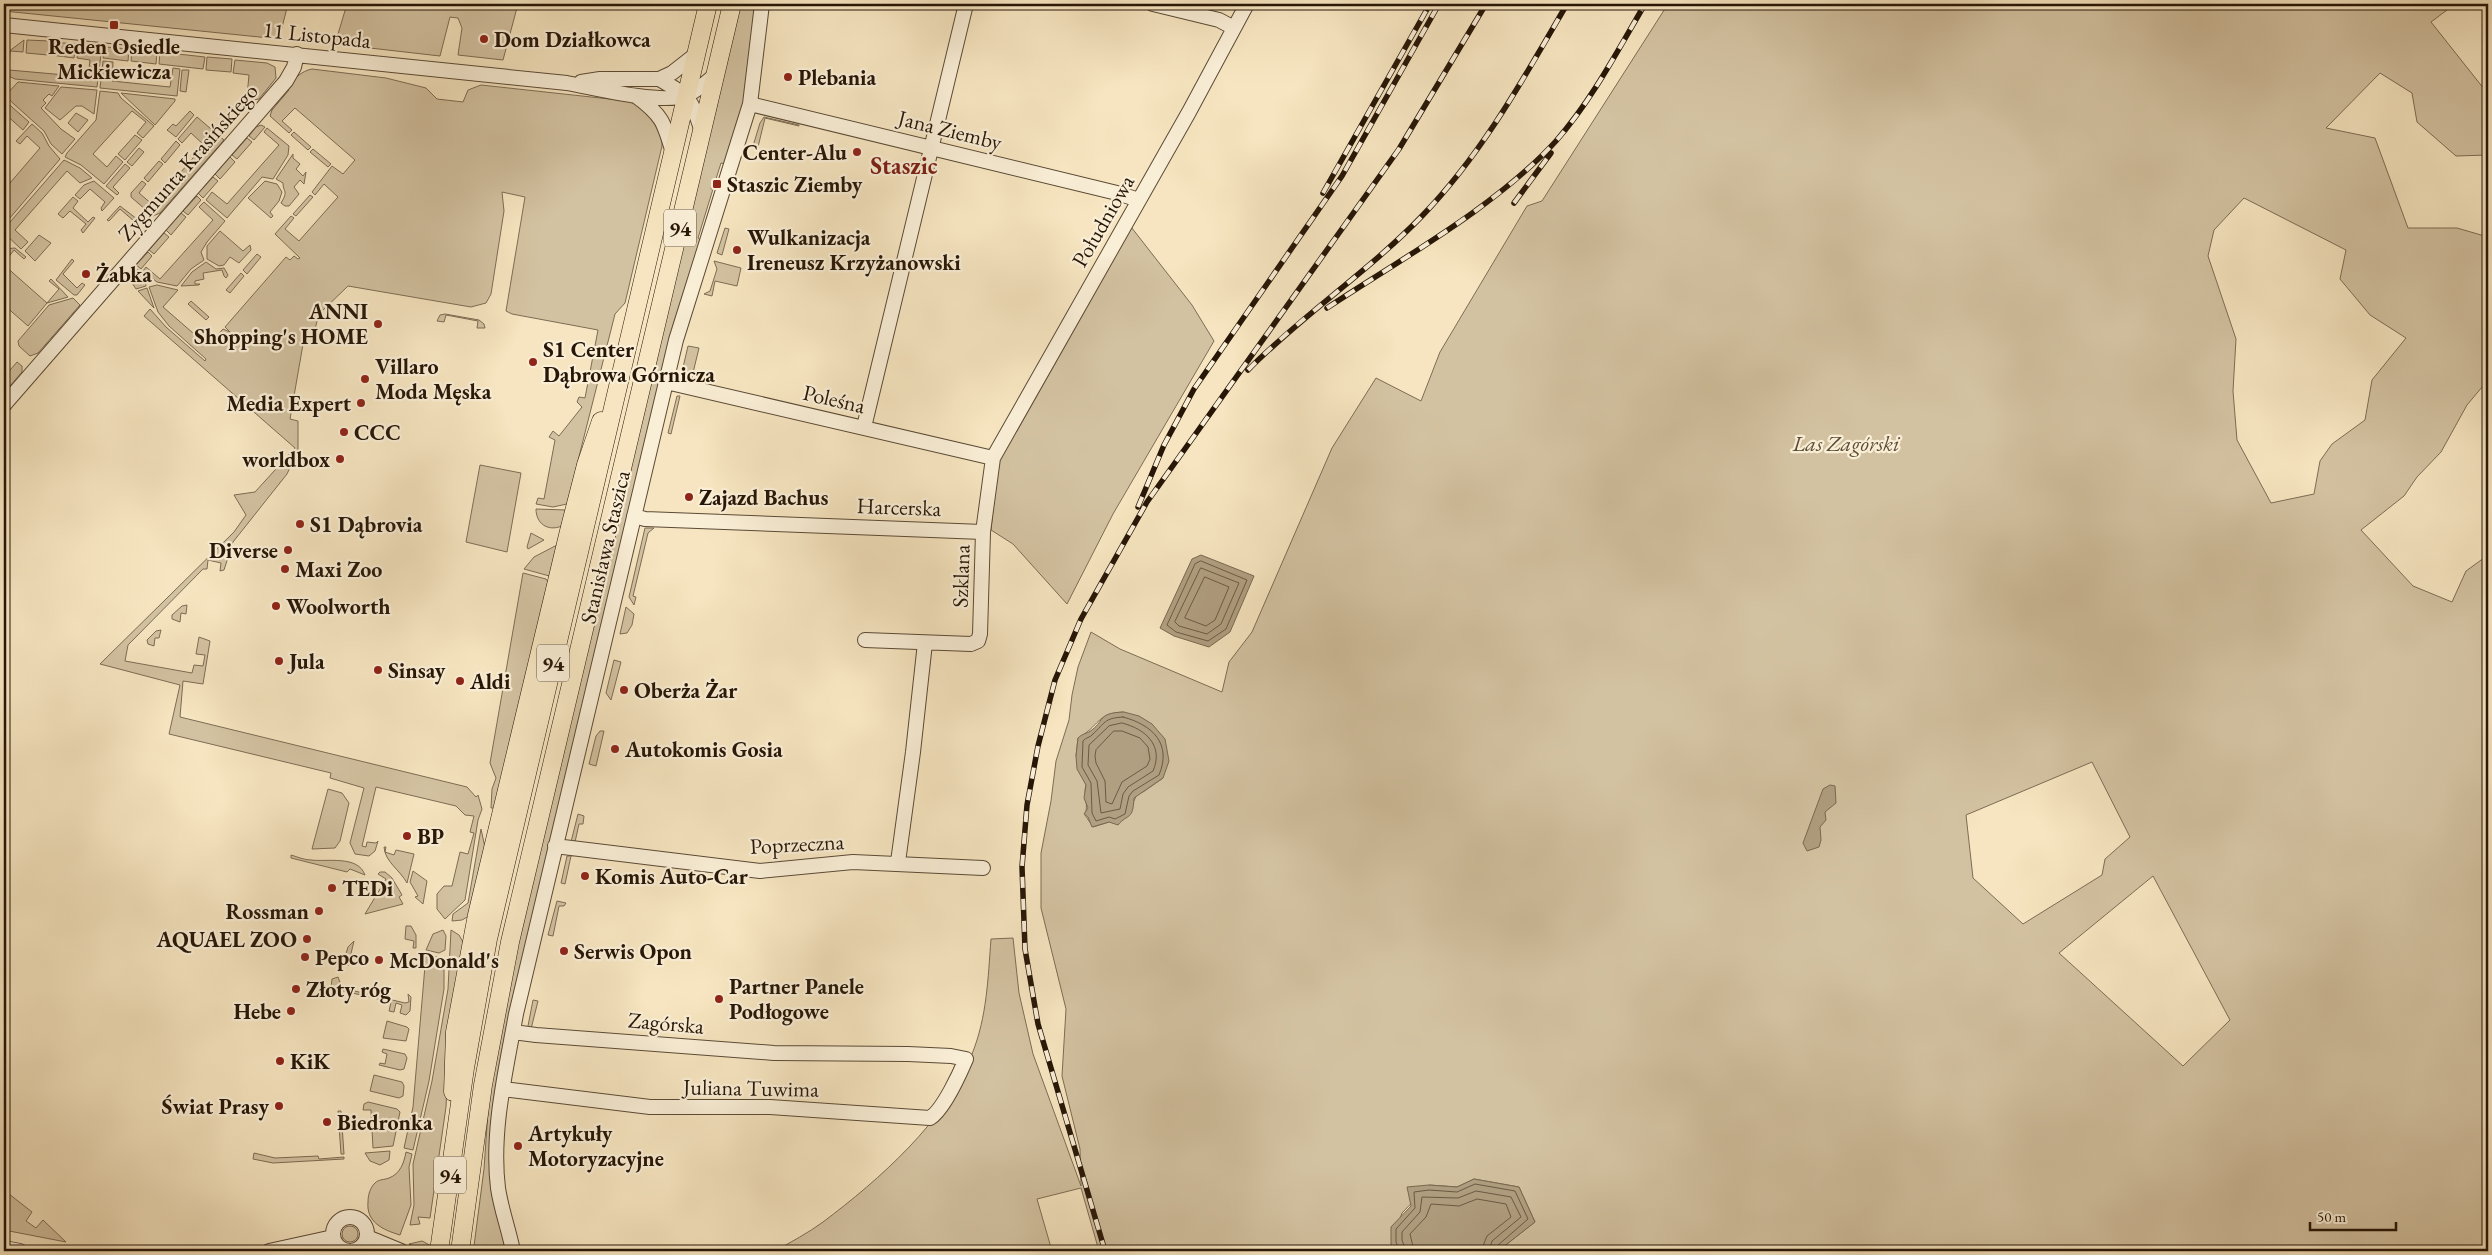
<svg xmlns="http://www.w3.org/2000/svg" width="2492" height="1255" font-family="'EB Garamond',serif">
  <rect width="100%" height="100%" fill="#f6e5c0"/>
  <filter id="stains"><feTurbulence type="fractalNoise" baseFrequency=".004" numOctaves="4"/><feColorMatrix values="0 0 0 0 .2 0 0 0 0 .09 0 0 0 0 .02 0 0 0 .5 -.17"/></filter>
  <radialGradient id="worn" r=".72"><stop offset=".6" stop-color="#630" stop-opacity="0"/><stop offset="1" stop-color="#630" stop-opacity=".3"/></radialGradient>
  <path fill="#d3c2a1" stroke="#7d6c54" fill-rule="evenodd" d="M4 4H288L279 39 4 11Z
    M347 4H518L503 60 458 55 462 28 458 18 450 17 440 56 335 44Z
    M740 4H756L747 83 741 115 725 164 721 163 716 179H713L711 189H713L698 238 701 240 501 1065 502 1230 505 1251 483 1247 481 1251H477L474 1246 484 1169 489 1097 519 930Z
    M1668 4H2455L2431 22 2488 94V155L2456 156 2417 122 2412 93 2380 73 2326 128 2375 138 2408 228H2457L2488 237V380L2467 405 2441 452 2417 477 2404 496 2361 530 2413 586 2452 602 2466 571 2488 555V1251H1498L1535 1222 1519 1187 1474 1179 1457 1187 1429 1185 1402 1213 1391 1244 1397 1251H1099L1081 1188 1037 1199 1052 1251H775C791 1242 808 1233 823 1222 879 1180 947 1120 972 1054 987 1017 988 978 991 939L1013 938 1019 993 1033 1054 1081 1186 1080 1149 1062 1076 1066 1009 1041 908V853L1051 801 1056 761 1069 720 1072 695 1078 667 1091 632 1120 649 1222 692 1229 662 1252 632 1332 448 1376 378 1421 401 1440 352 1527 206 1542 201ZM2244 198 2346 250 2340 279 2370 315 2406 338 2372 380 2365 420 2332 444 2320 461 2314 494 2271 503 2237 440 2233 391 2236 339 2208 256 2214 230ZM1124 712 1163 778 1143 792 1137 794 1134 801 1109 822 1093 827 1085 815C1089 804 1083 794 1086 785L1076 756 1078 738C1100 726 1096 713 1124 712ZM2092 762 2130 837 2105 859 2102 875 2023 924 1973 878 1966 815ZM2153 876 2230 1020 2183 1066 2059 953Z
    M24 40 23 52 10 51 9 70 88 77 90 60 77 58 79 44 102 46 97 87 15 79 4 74V55Z
    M27 40 50 41 48 55 26 53Z
    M52 42 76 44 74 58 51 55Z
    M105 47 129 49 128 61 103 58Z
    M132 50 157 52 156 64 131 61Z
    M160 52 205 57 203 69 159 64Z
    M207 57 232 59 231 72 206 70Z
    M235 60 267 63 275 67 276 78 259 99 252 100 247 96 249 75 233 73Z
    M103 61 113 62 112 81 170 87 173 68 180 69 177 96 100 88Z
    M312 69 386 78 426 88 437 99 463 102 468 90 481 85 628 101 650 111 662 137V146L625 303 615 314 567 504 553 507 536 504 538 498 544 499 555 440 549 437 553 431 559 436 582 407 577 402 579 397 585 398 598 330 512 314 506 311 525 197 502 192 504 211 491 294 486 303 471 307 348 286 319 314 315 329 306 327 290 419 298 421V450L287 474 233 542 224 570 220 571 221 563 208 560 207 569H203L128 645 125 661 192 673 194 665 203 666 205 655 196 654 199 637 210 641 203 684 183 681 180 717 467 787 476 797 478 795 482 809 478 820 465 900 445 919 437 909V894L444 886H452L460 852 468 854 474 833 470 832 474 816 465 815 456 806 376 787 362 846 366 847 367 842 376 843 378 841 375 851 369 856 355 854 350 843 364 788 330 778 331 773 169 734 180 685 100 664 234 532 246 515 234 495 255 492 295 448 144 316 150 309 166 327 205 361 206 359 169 326 158 312 149 287 157 285 178 290 163 307 208 346 223 329 230 332 225 327 286 257 290 260 294 256 298 259 300 258 275 234 291 216 294 218 285 229 299 241 338 197 324 184 315 195 312 192 332 166 343 174 355 160 295 108 282 121 292 130 289 133 270 116 272 110 289 90 287 88C294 79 301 71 312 69Z
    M182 70H189L186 92 180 91Z
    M18 82 59 86 52 96 49 94 43 100 46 103 41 108 61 129 75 139 62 154 51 144 44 131 5 96Z
    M61 87 97 90 94 114 82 106H76L60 120 45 108Z
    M100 91 118 93 121 98 154 126 143 138 137 133 146 122 132 111 93 154 107 167 116 156 123 162 104 184 81 165 65 157 67 153 96 120Z
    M121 93 175 99V101L155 125Z
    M4 100 29 122 23 130 4 113Z
    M190 111 194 115 176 137 167 130 173 124 176 126Z
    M76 113 88 120 78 132 68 123Z
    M197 117 224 140 160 213 153 216 131 197V193L142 181 146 184 139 193 153 205 204 145 191 133 182 143 178 139Z
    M764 117 799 125V126L765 118 758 147 753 146 760 123Z
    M32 124 42 133 49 146 60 159 4 225V190L40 148 27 136 20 144 16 141Z
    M261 125 265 127 254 140 249 136 256 127Z
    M267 128 289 146 288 155 273 179 262 177 227 218 206 200 212 192 227 204 279 145 264 132Z
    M294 132 311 147 308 150 291 135Z
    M135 135 142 140 125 160 118 154Z
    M247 138 252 142 237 159 232 155Z
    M176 141 180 145 165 163 161 159Z
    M139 148 144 152 132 166 127 162Z
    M313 149 331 164 328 167 310 152Z
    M293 154V158L300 164 296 169 303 176 306 172 304 184 300 180 294 187 299 194 289 206H285L281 203C289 190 283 193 283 183L276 179Z
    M230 157 235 162 220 179 215 174Z
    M64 160 80 168 92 178 80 183 67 171 15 230 28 242 21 249 4 233V229Z
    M159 161 163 164 148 182 144 178Z
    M125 164 130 168 113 187 119 193 117 195 106 186Z
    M213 177 218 181 203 198 198 193Z
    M94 181 114 198 102 211 101 208 105 202 90 189 80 199 75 195 84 185Z
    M265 181 277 184 282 192 279 201 270 212 273 216 271 218 248 198Z
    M310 195 313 197 296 216 293 214Z
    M197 196 201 200 188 215 183 211Z
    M73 197 78 201 73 208 88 222 93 217 95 218 83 233 81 230 86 224 70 211 63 218 58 214Z
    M204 202 225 221 207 242 201 252 204 260 191 269 177 286 157 282 143 271 146 267 160 279 213 220 199 207Z
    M120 206 137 219 135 222 120 209 109 221 107 220Z
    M181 213 186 217 171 235 166 230Z
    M1128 223 1192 305 1214 341 1113 514 1067 604 1013 544 991 530 998 461Z
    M725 228 729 229 722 255 717 253Z
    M220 231 243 251 250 245 251 250 239 263 230 257 224 265 219 266 207 259V246Z
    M164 233 169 237 154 254 149 250Z
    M39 235 51 243 35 261 25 251Z
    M15 248 26 257 24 259 14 250 4 263V249Z
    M148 252 152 256 141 269 136 265Z
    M257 254 261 257 247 274 243 270Z
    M72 259 74 261 63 274 77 288 82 283 85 285 77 295H74L56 280Z
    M714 261 741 268 737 286 715 281 712 296 704 294 710 291 717 269Z
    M206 262 216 269 224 268 228 275 226 278 224 276 222 270 203 273 204 279 195 281V284H200L199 285 181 286 192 272Z
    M4 265 47 303 59 289 49 281 51 279 68 297 47 303 28 326 4 305Z
    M137 269 144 275 146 286 136 289 127 275 133 274Z
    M241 273 244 276 230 293 226 290Z
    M147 288 154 308 138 291Z
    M73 298 80 305 38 353 30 356 19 346 18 341 49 305Z
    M191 301 209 317 206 320 188 304Z
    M445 314 479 320 484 324 485 328H477L478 321 446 315 444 322 437 321 440 315Z
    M688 346 699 348 692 377 700 379V381L681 376Z
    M17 362 22 366V372L4 393V377Z
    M677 396H680L671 434 668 433Z
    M480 465 521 473 507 552 466 542Z
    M536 509 566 510 562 526C547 532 536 523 536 509Z
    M645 528H654L648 533 633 596 636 597 634 605 629 597Z
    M531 533 544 540 528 549 527 547Z
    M557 545 553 577 524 569 534 557Z
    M523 573 546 579 548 582 495 808H491L492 789 496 778 490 763Z
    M187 605 186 614 181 613 180 622 172 619V615L182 606Z
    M626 607 634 614 632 625 627 633 620 634Z
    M161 630 159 638H155L154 646 148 644 147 640 156 631Z
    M614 660 621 662 611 700 606 693Z
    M600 731H604L596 766 589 764 596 736Z
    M328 789 342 793 349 803 340 841 335 848 312 849Z
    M578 814 584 816 583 824H579L575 842H571Z
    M481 829 486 852 469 916 462 920 452 921 453 914 468 903Z
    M384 847H386L385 852 394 855 396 850 414 854 407 883C400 870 385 862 384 847Z
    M570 853 578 855 571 856 565 884 561 883 567 856H570Z
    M291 855C298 857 304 860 311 860 327 862 358 855 365 875L350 869 347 872 291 858Z
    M413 871 427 881 423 904 415 897 418 896 410 882Z
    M380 872H385L392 878 402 895 399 897 403 904 365 914 386 879 378 874Z
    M557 901 566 903 564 906H559L553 936 548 935Z
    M406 926H411L416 935V948H413L414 941 405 939Z
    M443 930 446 936 445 950 439 953 426 950 433 934Z
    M451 930 459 935 463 942 449 1044 446 1107 430 1218 418 1217 420 1224 410 1225 414 1205 413 1164 432 1081 448 989Z
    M354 941 348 966 344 960 348 947Z
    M426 954 444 959V989L429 1081 413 1150 404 1148 413 1107Z
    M338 977 342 988 405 1003 409 1002 408 994 411 997 410 1011 406 1015 400 1013 402 1005 396 1003 394 1012 389 1011 391 1002 331 988 332 979Z
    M533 1000 538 1001 531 1029 528 1026Z
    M387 1021 407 1027 409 1029 406 1041 383 1038Z
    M383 1049 405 1054 407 1058 404 1069 400 1070 379 1065 380 1063 385 1064 387 1054 382 1052Z
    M374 1075 402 1082 404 1086 403 1096 399 1098 370 1091Z
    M368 1102 397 1109 400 1112 393 1146 373 1148 371 1110H363L364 1104Z
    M338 1111H341L344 1154H341Z
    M390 1151 389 1160 380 1165 370 1161 365 1153Z
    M406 1152 412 1154 409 1167 411 1205 400 1235C383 1230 366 1222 368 1202 368 1195 370 1188 375 1183 379 1179 384 1180 389 1178 400 1174 404 1163 406 1152Z
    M254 1153 275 1158 318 1156 319 1159 344 1157V1159L273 1163 253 1159Z
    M4 1190 32 1212 26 1221 36 1228 43 1220 66 1242 4 1230Z
    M342 1234a8 8 0 1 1 16 0a8 8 0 1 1-16 0Z
    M422 1241 424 1242 440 1251H423L409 1244Z"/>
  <path fill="#b09f81" stroke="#796850" d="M1201 555 1254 576 1230 632 1209 647 1174 636 1160 628 1192 559Z
    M1124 712 1139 716 1152 724 1165 739 1169 761 1163 778 1134 798C1133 821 1128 813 1118 825L1109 822 1092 827 1088 817 1084 814 1088 808 1084 798 1086 785 1077 769 1076 756 1078 738C1082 734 1085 734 1089 732 1106 721 1096 713 1124 712Z
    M1830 785 1835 786 1836 803 1825 812 1826 820 1820 827 1821 840 1819 847 1807 851 1803 843 1823 789Z
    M1474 1179 1519 1187 1535 1222 1498 1251H1397L1391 1244V1227L1411 1206 1407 1187 1429 1185 1457 1187Z"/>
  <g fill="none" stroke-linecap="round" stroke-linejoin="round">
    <path stroke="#6c5a44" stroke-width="1" d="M1201 561 1247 580 1226 629 1208 641 1176 632 1167 625 1195 564Z
      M1201 568 1239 583 1221 624 1207 634 1179 626 1175 622Z
      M1205 577 1229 587 1215 620 1206 626 1185 618Z
      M1123 717C1153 725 1172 744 1159 775L1133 791 1129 796 1125 814 1115 819 1109 817 1096 821 1092 813 1091 783 1082 767 1083 741C1086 737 1090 738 1093 734 1105 723 1104 718 1123 717Z
      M1122 723C1146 729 1164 746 1153 771L1128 787 1123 794 1120 809 1101 813 1097 781 1088 765 1089 745 1109 726Z
      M1114 731H1122L1140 738 1148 747 1150 759 1147 766 1122 782 1112 804 1106 802 1105 781 1096 763 1095 756 1096 750Z
      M1400 1251 1396 1242V1229L1415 1208 1414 1192 1429 1190 1457 1192 1475 1184 1515 1191 1528 1219 1497 1246 1495 1251
      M1406 1251 1402 1240V1232L1420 1212 1422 1197 1458 1198 1476 1191 1511 1197 1521 1217 1492 1241 1489 1251
      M1414 1251 1410 1234 1426 1217 1431 1204 1459 1206 1477 1199 1506 1204 1511 1217 1487 1236 1481 1251"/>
    <defs>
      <path id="minor" d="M1153 4 1219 20 1234 28
        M4 25 567 83C593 88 663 105 687 95 697 91 707 82 715 75
        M659 79C689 96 692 99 702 132
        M581 82 600 79H659L672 73 695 55
        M636 96C662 115 664 122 673 153
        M750 104 1117 193 1139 200
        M666 382 993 458
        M4 405 286 81 294 67 297 54
        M864 427 966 4
        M634 516 645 519 983 532
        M865 640 971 644 978 641 980 634 983 532 993 458 1189 112 1247 4
        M555 846 760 871 853 862 983 868
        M898 862 913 752 925 643
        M503 1089 650 1107H770L930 1118C943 1110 960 1073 966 1059L951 1056 908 1054 774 1053 536 1035 513 1032
        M333 1234a17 17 0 1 1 34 0a17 17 0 1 1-34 0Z
        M367 1237 401 1251
        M4 1248 20 1251
        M269 1251 333 1237
        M513 1251C509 1230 501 1209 498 1188 491 1131 506 1070 516 1014L676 340 750 104 762 4"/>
      <path id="major" d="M453 1092 455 1032 477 915 569 531 586 465 601 421
        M439 1251 465 1068 488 939 708 4
        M460 1251 483 1085 510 942 732 4"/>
    </defs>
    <use href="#minor" stroke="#5b4a35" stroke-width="16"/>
    <use href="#major" stroke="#271607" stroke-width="19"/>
    <use href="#minor" stroke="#f9eed6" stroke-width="14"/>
    <use href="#major" stroke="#f6e5c0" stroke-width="18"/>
    <defs>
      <path id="rail" d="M1323 193 1430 4
        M1514 203 1551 153
        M1327 308C1401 259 1497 206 1556 141 1592 100 1618 50 1645 4
        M1248 370C1302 315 1368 272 1422 216 1482 154 1524 78 1567 4
        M1138 507 1164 445 1194 389 1342 176 1439 4
        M1105 1251 1038 1024 1025 949 1022 867 1027 805 1038 746 1055 680 1081 619 1147 502 1399 149 1486 4"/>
    </defs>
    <use href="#rail" stroke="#271607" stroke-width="5.5"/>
    <use href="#rail" stroke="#f9eed6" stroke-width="4" stroke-dasharray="11" stroke-linecap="butt"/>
  </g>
  <g fill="#8f2418" stroke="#f9eed6" stroke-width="2">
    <rect x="109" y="20" width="10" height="10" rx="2.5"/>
    <circle cx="484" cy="39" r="5"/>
    <circle cx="788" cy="77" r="5"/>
    <circle cx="857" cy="152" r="5"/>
    <rect x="712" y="179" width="10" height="10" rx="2.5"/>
    <circle cx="737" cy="250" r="5"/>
    <circle cx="86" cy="274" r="5"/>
    <circle cx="378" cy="324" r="5"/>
    <circle cx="533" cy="362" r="5"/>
    <circle cx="365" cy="379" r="5"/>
    <circle cx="361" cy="403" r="5"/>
    <circle cx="344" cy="432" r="5"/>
    <circle cx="340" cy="459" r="5"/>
    <circle cx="689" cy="497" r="5"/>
    <circle cx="300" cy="524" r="5"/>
    <circle cx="288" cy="550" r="5"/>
    <circle cx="285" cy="569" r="5"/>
    <circle cx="276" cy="606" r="5"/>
    <circle cx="279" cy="661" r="5"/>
    <circle cx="378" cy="670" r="5"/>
    <circle cx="460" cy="681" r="5"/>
    <circle cx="624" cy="690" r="5"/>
    <circle cx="615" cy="749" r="5"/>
    <circle cx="407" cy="836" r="5"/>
    <circle cx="585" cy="876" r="5"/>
    <circle cx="332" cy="888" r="5"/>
    <circle cx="319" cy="911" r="5"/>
    <circle cx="307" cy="939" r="5"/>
    <circle cx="564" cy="951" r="5"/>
    <circle cx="305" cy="957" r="5"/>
    <circle cx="379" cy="960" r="5"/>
    <circle cx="296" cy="989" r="5"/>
    <circle cx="719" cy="999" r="5"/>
    <circle cx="291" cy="1011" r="5"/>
    <circle cx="280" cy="1061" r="5"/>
    <circle cx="279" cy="1106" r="5"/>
    <circle cx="327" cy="1122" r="5"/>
    <circle cx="518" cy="1146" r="5"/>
  </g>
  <g text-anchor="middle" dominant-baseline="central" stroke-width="4.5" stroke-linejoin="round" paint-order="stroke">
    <g fill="#f9eed6" stroke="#665745" stroke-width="1">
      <rect x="664" y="209.5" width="32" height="37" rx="4"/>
      <rect x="537" y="644.5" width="32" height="37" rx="4"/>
      <rect x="434" y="1156.5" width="32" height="37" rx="4"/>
    </g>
    <g font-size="21" font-weight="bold" fill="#271607">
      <text x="680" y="228">94</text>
      <text x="553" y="663">94</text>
      <text x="450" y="1175">94</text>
    </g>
    <g font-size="22" fill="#271607" stroke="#f9eed6">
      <text transform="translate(317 35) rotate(6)">11 Listopada</text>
      <text transform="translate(950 130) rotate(14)">Jana Ziemby</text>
      <text transform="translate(188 162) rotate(-49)">Zygmunta Krasińskiego</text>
      <text transform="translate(1103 221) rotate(-60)">Południowa</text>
      <text transform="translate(834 399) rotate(13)">Poleśna</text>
      <text transform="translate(899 507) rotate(2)">Harcerska</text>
      <text transform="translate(605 547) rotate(-77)">Stanisława Staszica</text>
      <text transform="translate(961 576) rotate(-88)">Szklana</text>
      <text transform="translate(797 844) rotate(-3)">Poprzeczna</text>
      <text transform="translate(666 1023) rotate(5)">Zagórska</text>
      <text transform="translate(751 1088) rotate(1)">Juliana Tuwima</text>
    </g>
    <g font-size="22" font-weight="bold" fill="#271607" stroke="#f9eed6" text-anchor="start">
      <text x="494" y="39">Dom Działkowca</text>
      <text x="114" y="46" text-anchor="middle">Reden Osiedle<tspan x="114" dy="25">Mickiewicza</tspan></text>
      <text x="798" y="77">Plebania</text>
      <text x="847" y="152" text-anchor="end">Center-Alu</text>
      <text x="727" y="184">Staszic Ziemby</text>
      <text x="747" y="237">Wulkanizacja<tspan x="747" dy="25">Ireneusz Krzyżanowski</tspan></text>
      <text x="96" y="274">Żabka</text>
      <text x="368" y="311" text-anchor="end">ANNI<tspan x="368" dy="25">Shopping's HOME</tspan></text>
      <text x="543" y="349">S1 Center<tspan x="543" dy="25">Dąbrowa Górnicza</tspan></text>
      <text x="375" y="366">Villaro<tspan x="375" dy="25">Moda Męska</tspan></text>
      <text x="351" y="403" text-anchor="end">Media Expert</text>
      <text x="354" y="432">CCC</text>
      <text x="330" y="459" text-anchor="end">worldbox</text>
      <text x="699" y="497">Zajazd Bachus</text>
      <text x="310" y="524">S1 Dąbrovia</text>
      <text x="278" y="550" text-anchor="end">Diverse</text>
      <text x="295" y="569">Maxi Zoo</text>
      <text x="286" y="606">Woolworth</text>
      <text x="289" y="661">Jula</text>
      <text x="388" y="670">Sinsay</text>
      <text x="470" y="681">Aldi</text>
      <text x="634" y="690">Oberża Żar</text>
      <text x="625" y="749">Autokomis Gosia</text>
      <text x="417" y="836">BP</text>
      <text x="595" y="876">Komis Auto-Car</text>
      <text x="342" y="888">TEDi</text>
      <text x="309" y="911" text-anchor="end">Rossman</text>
      <text x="297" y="939" text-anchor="end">AQUAEL ZOO</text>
      <text x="574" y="951">Serwis Opon</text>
      <text x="315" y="957">Pepco</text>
      <text x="389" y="960">McDonald's</text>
      <text x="729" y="986">Partner Panele<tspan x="729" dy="25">Podłogowe</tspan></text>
      <text x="306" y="989">Złoty róg</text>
      <text x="281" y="1011" text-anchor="end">Hebe</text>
      <text x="290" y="1061">KiK</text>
      <text x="269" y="1106" text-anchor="end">Świat Prasy</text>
      <text x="337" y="1122">Biedronka</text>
      <text x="528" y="1133">Artykuły<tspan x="528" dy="25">Motoryzacyjne</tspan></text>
    </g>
    <g font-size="22" font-style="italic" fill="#5b4a35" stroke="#f9eed6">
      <text x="1846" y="443">Las Zagórski</text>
    </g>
    <g font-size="24" font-weight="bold" fill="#7a1f14" stroke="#f9eed6">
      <text x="904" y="165">Staszic</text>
    </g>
  </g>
  <rect width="2492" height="1255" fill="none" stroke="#f6e5c0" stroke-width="20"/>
  <rect x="5" y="5" width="2482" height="1245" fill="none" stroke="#271607" stroke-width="2.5"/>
  <rect x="10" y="10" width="2472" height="1235" fill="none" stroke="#271607"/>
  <path d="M2310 1222v8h86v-8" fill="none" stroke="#271607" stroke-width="2.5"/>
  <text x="2317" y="1222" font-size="15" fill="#271607" stroke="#f9eed6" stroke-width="4" paint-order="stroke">50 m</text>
  <rect width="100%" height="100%" filter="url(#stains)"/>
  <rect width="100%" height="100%" fill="url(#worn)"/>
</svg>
